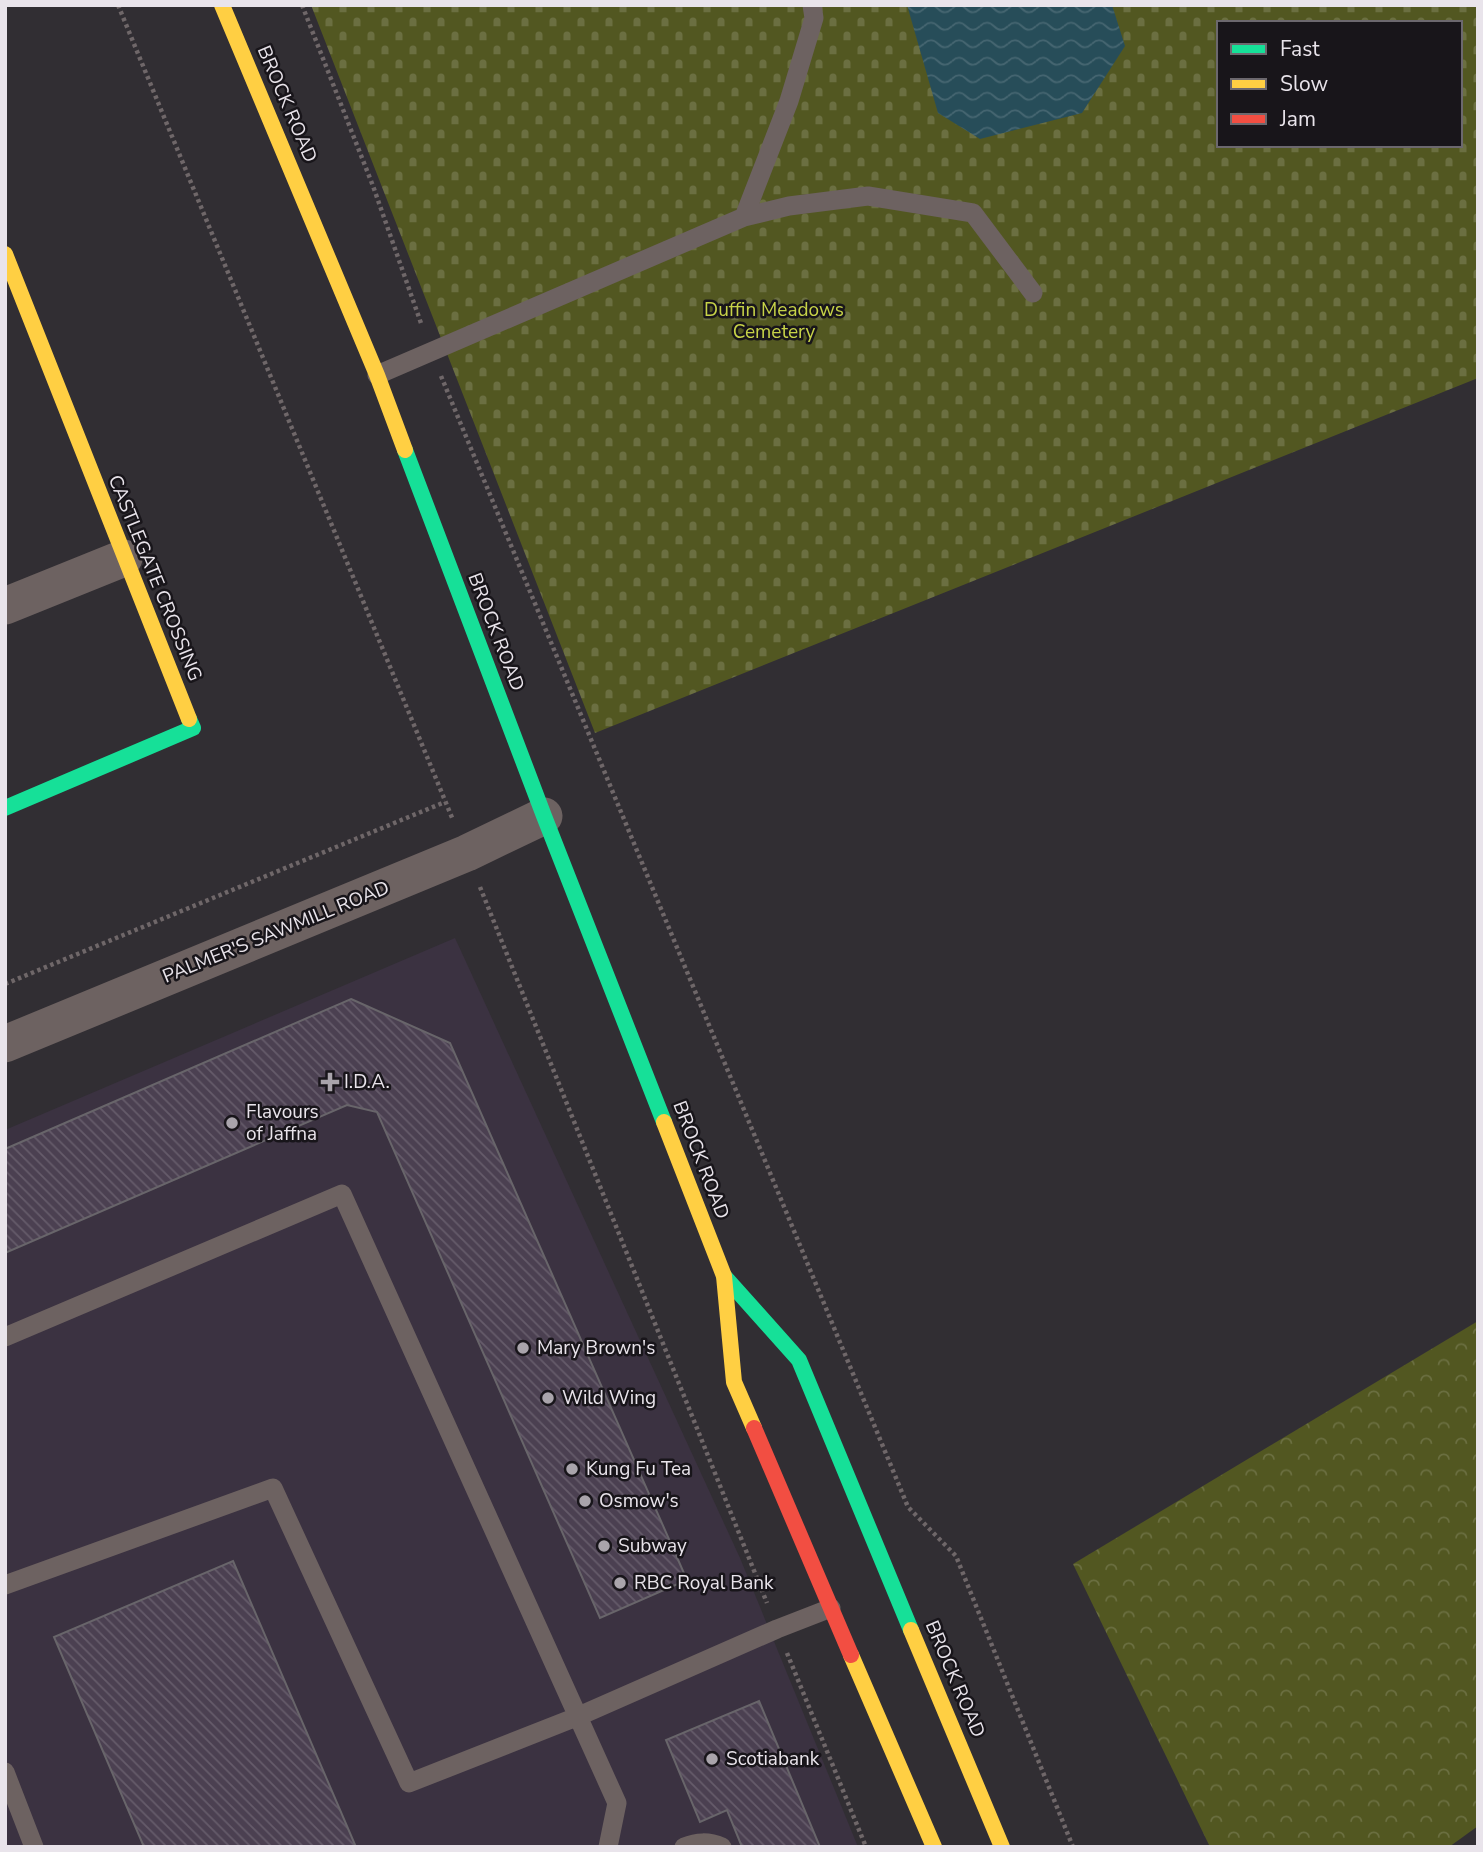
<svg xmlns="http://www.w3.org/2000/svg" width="1483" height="1852" font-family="'Nunito Sans',sans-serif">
  <defs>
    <pattern id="forest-crowns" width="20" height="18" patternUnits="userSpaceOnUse" patternTransform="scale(1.75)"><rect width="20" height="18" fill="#525721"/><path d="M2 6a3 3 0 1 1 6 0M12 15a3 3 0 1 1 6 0" fill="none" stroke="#6b6f41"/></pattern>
    <pattern id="cemetery-stones" width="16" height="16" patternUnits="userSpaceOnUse" patternTransform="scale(1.75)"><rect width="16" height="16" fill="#525721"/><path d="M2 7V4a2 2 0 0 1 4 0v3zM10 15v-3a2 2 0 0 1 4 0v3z" fill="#6b6f41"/></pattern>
    <pattern id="water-waves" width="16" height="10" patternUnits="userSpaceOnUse" patternTransform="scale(1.75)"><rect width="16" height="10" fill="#274d59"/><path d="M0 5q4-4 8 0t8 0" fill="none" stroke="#466671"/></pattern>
    <pattern id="building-back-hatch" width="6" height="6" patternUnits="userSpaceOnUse" patternTransform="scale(1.75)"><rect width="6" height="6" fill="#4b4051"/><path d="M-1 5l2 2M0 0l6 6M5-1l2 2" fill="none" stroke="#655b6a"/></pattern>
  </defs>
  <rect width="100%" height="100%" fill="#312e33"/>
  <path fill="#3b3241" d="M455 938 740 1558 858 1847H6L5 1130Z"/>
  <path fill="url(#forest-crowns)" d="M1478 1321V1826L1449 1847H1210L1073 1564Z"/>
  <path fill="url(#cemetery-stones)" fill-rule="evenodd" d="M311 5H1478V378L595 733ZM1219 23H1460V145H1219Z"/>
  <path fill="url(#water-waves)" d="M907 5H1112L1125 46 1082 113 980 139 938 113Z"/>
  <path fill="url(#building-back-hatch)" stroke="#68656a" stroke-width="2" d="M351 999 450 1043 687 1580 600 1618 377 1112 347 1105 5 1253V1149Z
    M233 1561 356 1847H144L54 1637Z
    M759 1701 820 1847H742L727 1810 700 1822 666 1740Z"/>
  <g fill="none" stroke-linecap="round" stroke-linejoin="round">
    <path stroke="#6f6769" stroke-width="4.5" stroke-dasharray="3.5 3.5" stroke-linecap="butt" d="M118 5 453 820
      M302 5 373 186 422 326
      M441 376 908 1507 956 1556 1073 1847
      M480 887 767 1603
      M5 984 445 802
      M787 1653 866 1847"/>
    <path stroke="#6d6261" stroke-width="19" d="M744 217 789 206 868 196 973 213 1033 293
      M377 375 744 217 789 101 814 18 812 5
      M5 1337 342 1194 617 1803 608 1847
      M5 1585 273 1488 409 1783 579 1716 777 1629 831 1608
      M5 1772 34 1847
      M684 1847C697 1842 708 1841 722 1847"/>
    <path stroke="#6d6261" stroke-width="37" d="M5 606 124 558
      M5 1044 467 853 544 816"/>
    <path stroke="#16e098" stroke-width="16" d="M405 450 544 816 664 1122
      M5 808 193 728 189 719
      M724 1276 799 1360 911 1630"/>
    <path stroke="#ffcf43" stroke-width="16" d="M222 5 377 375 405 450
      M5 254 189 719
      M664 1122 724 1276 734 1382 754 1428
      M911 1630 1002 1847
      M851 1655 934 1847"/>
    <path stroke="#f24e42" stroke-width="16" d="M754 1428 851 1655"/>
  </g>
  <g fill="#a9a4ab" stroke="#18151a" stroke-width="2.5">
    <path d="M326.5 1071.5h7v7h7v7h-7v7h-7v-7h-7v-7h7z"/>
    <circle cx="232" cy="1123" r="7"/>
    <circle cx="523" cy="1348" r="7"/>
    <circle cx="548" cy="1398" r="7"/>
    <circle cx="572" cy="1469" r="7"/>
    <circle cx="585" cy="1501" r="7"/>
    <circle cx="604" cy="1546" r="7"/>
    <circle cx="620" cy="1583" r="7"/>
    <circle cx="712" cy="1759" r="7"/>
  </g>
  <g text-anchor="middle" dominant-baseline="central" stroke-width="5" stroke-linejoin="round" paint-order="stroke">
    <g font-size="19" fill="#e9e4eb" stroke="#18151a">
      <text transform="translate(287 104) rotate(67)">BROCK ROAD</text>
      <text transform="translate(155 578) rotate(68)">CASTLEGATE CROSSING</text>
      <text transform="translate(496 632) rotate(69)">BROCK ROAD</text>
      <text transform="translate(276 932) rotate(-22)">PALMER'S SAWMILL ROAD</text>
      <text transform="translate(701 1160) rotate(69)">BROCK ROAD</text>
      <text transform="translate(955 1679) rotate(67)">BROCK ROAD</text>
    </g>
    <g font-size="19" fill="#c7d348" stroke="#18151a">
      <text x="774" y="310">Duffin Meadows<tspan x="774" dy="22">Cemetery</tspan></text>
    </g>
    <g font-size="19" fill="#e9e4eb" stroke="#18151a" text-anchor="start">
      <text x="344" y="1082">I.D.A.</text>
      <text x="246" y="1112">Flavours<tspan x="246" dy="22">of Jaffna</tspan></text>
      <text x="537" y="1348">Mary Brown's</text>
      <text x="562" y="1398">Wild Wing</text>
      <text x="586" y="1469">Kung Fu Tea</text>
      <text x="599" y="1501">Osmow's</text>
      <text x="618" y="1546">Subway</text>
      <text x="634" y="1583">RBC Royal Bank</text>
      <text x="726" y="1759">Scotiabank</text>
    </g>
  </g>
  <rect width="1483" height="1852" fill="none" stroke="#e9e4eb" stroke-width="14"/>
  <rect x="1217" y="21" width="245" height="126" fill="#18151a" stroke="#6c686e" stroke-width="2"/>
  <rect x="1231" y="44" width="35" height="10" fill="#16e098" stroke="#6c686e" stroke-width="2"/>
  <text x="1280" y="56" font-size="21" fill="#e9e4eb">Fast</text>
  <rect x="1231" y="79" width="35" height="10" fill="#ffcf43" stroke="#6c686e" stroke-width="2"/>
  <text x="1280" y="91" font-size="21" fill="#e9e4eb">Slow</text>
  <rect x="1231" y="114" width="35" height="10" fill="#f24e42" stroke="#6c686e" stroke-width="2"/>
  <text x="1280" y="126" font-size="21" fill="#e9e4eb">Jam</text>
</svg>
